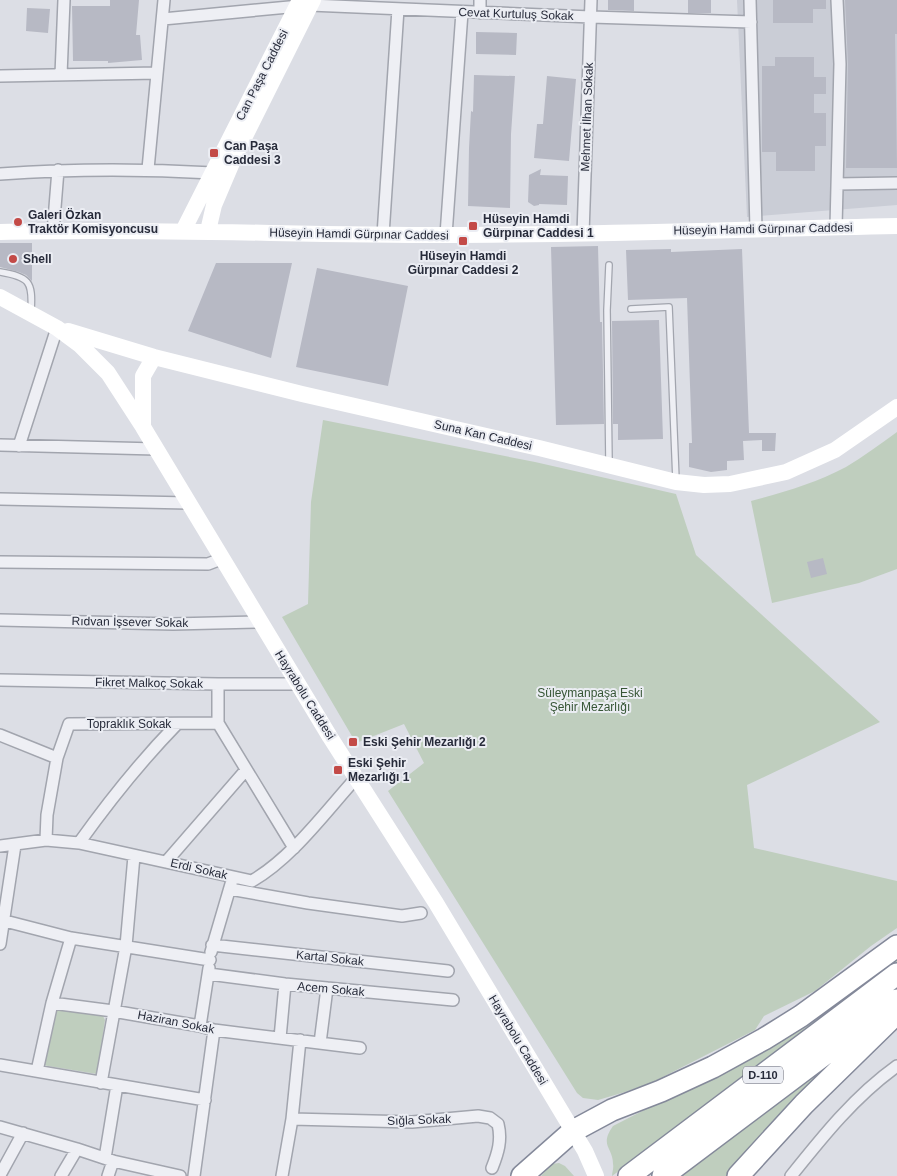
<svg xmlns="http://www.w3.org/2000/svg" width="897" height="1176" font-family="Helvetica,sans-serif">
  <rect width="100%" height="100%" fill="#dcdee5"/>
  <path fill="#cacdd6" d="M737 0H897V205L747 217Z"/>
  <path fill="#bfcebe" d="M323 420 535 462 676 494 696 555 880 722 747 785 754 848 897 881V928L871 946 815 991 764 1016 755 1030 653 1082 625 1092 598 1100 583 1098 577 1093 388 791 424 763 404 724 356 743 282 617 308 604 311 502Z
    M897 432V569L859 583 772 603 751 501C784 492 816 483 846 467 863 457 880 444 897 432Z
    M897 956V964L612 1176C612 1172 614 1168 613 1164 613 1147 599 1146 613 1126L691 1086Z
    M57 1009 102 1014 105 1020 97 1074 42 1065Z
    M847 1048 731 1176H681Z
    M559 1163 565 1166 574 1176H541L552 1164Z"/>
  <path fill="#b7b9c4" d="M110 0H139L136 35H140L142 60 108 63V61H73L72 6H110Z
    M608 0H634V11L608 10Z
    M688 0H711V13H688Z
    M773 0H826V9H813V23H773Z
    M845 0H897V34H895L897 168H846L848 64Z
    M27 8 50 9 48 33 26 31Z
    M476 32 517 33 516 55 476 54Z
    M775 57H814V77H826V94H814V113H826V146H815V171H776V152H762V66H775Z
    M474 75 515 76 511 134 510 208 468 206 469 148 471 111 473 112Z
    M547 76 576 79 569 161 534 158 537 124H543Z
    M541 169 540 175 568 176 567 205 539 204V205L534 206 528 202 529 175Z
    M0 243H32V281L26 275 19 272 0 267Z
    M598 246 600 322H602L604 424 556 425 551 247Z
    M671 249V252L742 249 749 433H776L775 451H762V440L743 441 744 460 727 461V470L711 472 689 467V443H692L687 298 628 300 626 250Z
    M216 263H292L271 358 188 331Z
    M317 268 408 286 388 386 296 367Z
    M659 320 663 439 618 440V424H613L612 321Z
    M823 558 827 574 811 578 807 562Z"/>
  <g fill="none" stroke-linecap="round" stroke-linejoin="round">
    <defs>
      <path id="lane" d="M0 272C29 277 33 281 31 311
        M631 309 669 307 676 480
        M609 463 607 310 609 265"/>
      <path id="street" d="M750 0 756 229
        M480 13V0
        M163 19 310 5 591 17 751 22
        M61 75 64 0
        M0 76 157 73
        M148 169 164 0
        M0 174C71 169 142 169 213 173
        M837 184 897 183
        M836 227 840 64 837 0
        M53 232 58 170
        M583 234 591 0
        M383 235 398 9
        M446 235 462 12
        M0 445 156 449
        M19 446 57 328
        M0 499 188 503
        M0 562 208 564 221 559
        M0 620 173 624 260 622
        M0 680 218 684H297
        M218 684V723L294 848
        M0 735 57 758
        M46 840 47 815 57 758 69 724 218 723
        M79 843C109 801 141 761 177 724
        M0 846 46 840 79 843 252 881C293 857 325 812 357 777
        M166 862 245 771
        M230 889 308 903 402 916 421 913
        M5 921 71 938 210 960
        M0 944 15 845
        M212 945 448 971
        M211 952 231 884
        M209 974 285 984 453 1000
        M52 1003 113 1011 200 1026 214 1030 360 1048
        M200 1026 209 968
        M280 1038 285 984
        M320 1043 327 988
        M0 1065 205 1100
        M37 1071 52 1003 71 938
        M101 1083 126 946 134 856
        M292 1119 412 1122 478 1116 490 1118 498 1124C502 1140 498 1153 492 1168
        M0 1127 77 1149 113 1161 180 1176
        M105 1158 117 1085
        M0 1175 23 1133
        M61 1176 77 1149
        M108 1176 113 1161
        M194 1176 214 1030
        M282 1176 292 1119 300 1040
        M791 1176C823 1136 855 1096 897 1066"/>
      <path id="highway" d="M522 1176 573 1131 612 1110 661 1091 713 1067 764 1039 801 1016 897 946
        M629 1176 897 974
        M663 1176 897 1000
        M738 1176 804 1104 893 1017"/>
    </defs>
    <use href="#lane" stroke="#a2a5ae" stroke-width="8"/>
    <use href="#street" stroke="#a2a5ae" stroke-width="14"/>
    <use href="#highway" stroke="#84899a" stroke-width="24"/>
    <use href="#lane" stroke="#eeeff4" stroke-width="5.5"/>
    <use href="#street" stroke="#eeeff4" stroke-width="11"/>
    <path stroke="#fff" stroke-width="16" d="M183 231 300 0
      M208 231 214 205 234 158 313 0
      M0 232C147 228 295 235 442 235 594 235 745 229 897 226
      M0 297 57 328 80 345 108 373 143 427 330 737 436 903 585 1151 596 1176
      M68 331 154 357 302 394 539 448 676 482 704 485 730 484 786 472 835 450 897 407
      M143 427V376L154 357"/>
    <use href="#highway" stroke="#fff" stroke-width="21"/>
  </g>
  <g fill="#c34a47" stroke="#ebedf3" stroke-width="2">
    <rect x="209" y="148" width="10" height="10" rx="2.5"/>
    <circle cx="18" cy="222" r="5"/>
    <rect x="468" y="221" width="10" height="10" rx="2.5"/>
    <rect x="458" y="236" width="10" height="10" rx="2.5"/>
    <circle cx="13" cy="259" r="5"/>
    <rect x="348" y="737" width="10" height="10" rx="2.5"/>
    <rect x="333" y="765" width="10" height="10" rx="2.5"/>
  </g>
  <g text-anchor="middle" dominant-baseline="central" stroke-width="4" stroke-linejoin="round" paint-order="stroke">
    <rect fill="#ebedf3" stroke="#626572" stroke-width="1" x="743" y="1066.5" width="40" height="17" rx="4"/>
    <g font-size="11" font-weight="bold" fill="#272b3a">
      <text x="763" y="1075">D-110</text>
    </g>
    <g font-size="12" fill="#272b3a" stroke="#ebedf3">
      <text transform="translate(516 14) rotate(2)">Cevat Kurtuluş Sokak</text>
      <text transform="translate(262 75) rotate(-63)">Can Paşa Caddesi</text>
      <text transform="translate(587 117) rotate(-88)">Mehmet İlhan Sokak</text>
      <text transform="translate(763 229) rotate(-1)">Hüseyin Hamdi Gürpınar Caddesi</text>
      <text transform="translate(359 234) rotate(1)">Hüseyin Hamdi Gürpınar Caddesi</text>
      <text transform="translate(483 435) rotate(13)">Suna Kan Caddesi</text>
      <text transform="translate(130 622) rotate(1)">Rıdvan İşsever Sokak</text>
      <text transform="translate(149 683) rotate(1)">Fikret Malkoç Sokak</text>
      <text transform="translate(305 695) rotate(58)">Hayrabolu Caddesi</text>
      <text x="129" y="724">Topraklık Sokak</text>
      <text transform="translate(199 869) rotate(13)">Erdi Sokak</text>
      <text transform="translate(330 958) rotate(6)">Kartal Sokak</text>
      <text transform="translate(331 989) rotate(5)">Acem Sokak</text>
      <text transform="translate(176 1022) rotate(11)">Haziran Sokak</text>
      <text transform="translate(518 1040) rotate(59)">Hayrabolu Caddesi</text>
      <text transform="translate(419 1120) rotate(-2)">Sığla Sokak</text>
    </g>
    <g font-size="12" font-weight="bold" fill="#272b3a" stroke="#ebedf3" text-anchor="start">
      <text x="224" y="146">Can Paşa<tspan x="224" dy="14">Caddesi 3</tspan></text>
      <text x="28" y="215">Galeri Özkan<tspan x="28" dy="14">Traktör Komisyoncusu</tspan></text>
      <text x="483" y="219">Hüseyin Hamdi<tspan x="483" dy="14">Gürpınar Caddesi 1</tspan></text>
      <text x="463" y="256" text-anchor="middle">Hüseyin Hamdi<tspan x="463" dy="14">Gürpınar Caddesi 2</tspan></text>
      <text x="23" y="259">Shell</text>
      <text x="363" y="742">Eski Şehir Mezarlığı 2</text>
      <text x="348" y="763">Eski Şehir<tspan x="348" dy="14">Mezarlığı 1</tspan></text>
    </g>
    <g font-size="12" fill="#365535" stroke="#ebedf3">
      <text x="590" y="693">Süleymanpaşa Eski<tspan x="590" dy="14">Şehir Mezarlığı</tspan></text>
    </g>
  </g>
</svg>
